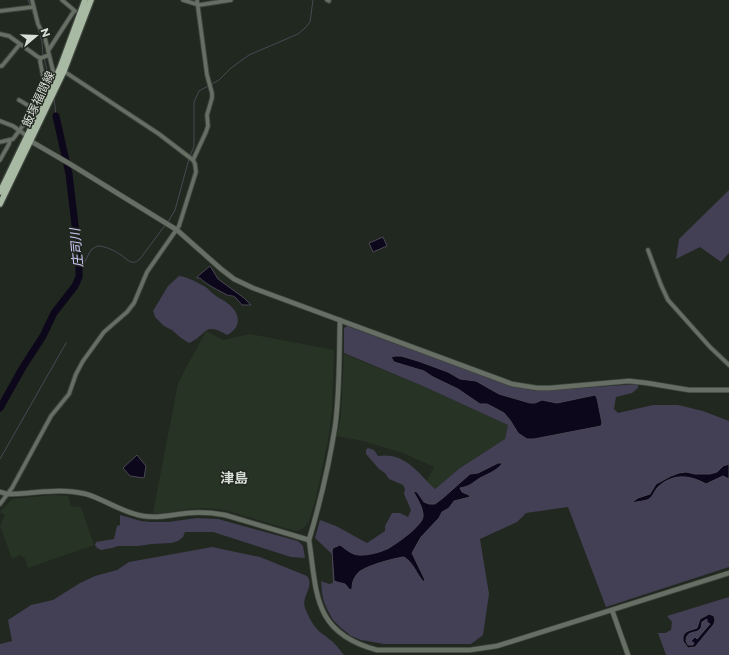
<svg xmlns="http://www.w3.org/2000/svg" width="729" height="655" font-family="Montserrat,'Noto Sans JP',sans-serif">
  <rect width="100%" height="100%" fill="#21281f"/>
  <path fill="#273324" d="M206 331 223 340 250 334 334 350 332 411 328 440 316 498 309 521 306 525 302 529 297 531 285 528 225 510 204 508 188 509 166 513H153L178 383Z
    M344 354 425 387 508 425 505 439 460 468 435 489 427 481 434 467 403 453 363 441 337 436 341 415Z
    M54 495 68 496 71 506 81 507 94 545 28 568 24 557H22L21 554 12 559 0 526 5 515 0 512 12 499Z"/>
  <path fill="#433f55" d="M729 190V253L721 262 700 247 676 259 679 239Z
    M179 276C188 277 199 283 207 288 210 291 213 294 216 296 220 299 224 300 227 303 240 312 243 327 227 335 203 321 208 335 189 343L181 338 172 330 164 326 155 317 153 311 168 286Z
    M347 326 511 386 536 391 551 390 638 384V388L632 393 616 397 614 409 618 413 653 405H678L703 411 729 421V567L606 607 568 507 526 513 517 522 480 539 489 594 483 635 471 644H384L361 640 351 636 341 628 333 620 328 611 324 602 322 593 321 581 329 584 333 583 332 554 315 538 320 520 336 526 367 543 385 531V526L392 513H400L408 517 411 510 404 494 405 489 403 485 389 479 385 473 379 469 366 454V450L368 448 374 450 378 456C405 452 417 472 435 489L460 468 505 439 508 425 425 387 344 353V328Z
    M120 515 141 521 151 522H168L197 518 218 519 298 541 303 546 305 558 291 557 213 532H185L183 537 178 541 171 543 152 544 138 546H118L112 548 101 550 97 548 95 545 96 542 114 539 117 526 120 525Z
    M212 547 260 557 307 576C315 586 301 596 305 608 308 615 312 624 317 629 320 633 325 635 329 639 335 643 339 649 344 655H346H0V644L12 641 8 620 31 605 53 600 80 583 95 576 117 570 129 562Z
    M729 597V655H666L658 633H665L671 630 672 622 667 616Z"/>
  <path fill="#0d071b" stroke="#4a4854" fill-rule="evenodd" d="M383 237 387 246 373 252 369 243Z
    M210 266 218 279 244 298 251 305H242C240 303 238 300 236 298 233 295 230 296 227 295 218 290 207 285 200 278H197V277Z
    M395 356H401L418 361 448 372 460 379 476 381 499 394 530 403H535L542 400 557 403 595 395 597 398 602 423 601 426 534 439H527L518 433 510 420 504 413 493 407 487 404H480L458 389 433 377 424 371 394 362 391 357Z
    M137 455 146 466 144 478 130 476 123 468Z
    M498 463H502V464C496 471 488 474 480 478 472 483 471 486 460 488L462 492 469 495 470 497 454 501 449 508 442 512 439 518 421 537 412 553 425 580 424 582C416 574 414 563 404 557 394 558 366 566 359 572 354 577 352 582 352 589L350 590 345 584 337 582 334 581 332 551 333 548 340 545C347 550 353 556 362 555 370 555 381 552 389 548 397 543 421 527 423 517 424 509 417 498 413 491L417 492 424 502 429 504H435L443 498 470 474 478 473Z
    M729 464V479L723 476 706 484C690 475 673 473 658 487 654 491 653 497 649 499 646 501 635 502 631 503L638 498 650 494 656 484 671 476 679 473 686 472 695 474H710L717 472 723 466Z
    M709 614 714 616 715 620 714 624 695 647 688 648 683 641C682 631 689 631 697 628L700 619ZM707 619V622L710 624 697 639 695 637 691 641 694 643 693 645H688L686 641C686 632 692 633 698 631L701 628 702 622Z"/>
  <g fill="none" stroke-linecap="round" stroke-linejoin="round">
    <path stroke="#4a4854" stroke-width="1" d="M28 0 30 5
      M31 8 36 22
      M37 25 42 42 43 55
      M44 58 50 82
      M54 97 56 116
      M190 156 194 146V102L199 91 219 80 231 68 249 55 298 34 305 28 310 22 313 0
      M168 222 175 210 189 159
      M79 272 91 250 97 246C105 246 114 250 121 255 124 257 128 261 131 262 135 263 137 261 140 259L166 224
      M0 459 66 343"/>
    <path stroke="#0d071b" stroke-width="7" d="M0 408 23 367 43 336 54 313 75 286 79 277V258L69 174 56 116"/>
    <defs>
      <path id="minor" d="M32 0 38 24 45 38 55 79
        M62 0 75 11
        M183 0 199 5 231 0
        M327 0 329 1
        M0 11 33 7
        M0 34 9 36 38 57 41 58 49 55
        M48 51 74 11
        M41 58 40 61C42 70 43 79 46 88L50 89
        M0 66H2L20 44
        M19 100 39 112
        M0 121 13 126 27 136
        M0 142 13 139 30 116
        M0 160 9 144 10 140
        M193 160 206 132 208 126 207 115 212 98V93L207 75 197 0
        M648 250 661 285 668 300 710 347 729 365
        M0 504 12 488 51 416 69 394 76 374 83 361 104 332 127 312 134 303 147 272 179 226 196 172 195 164 193 160 159 134 62 70"/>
      <path id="tertiary" d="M27 139 70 164 177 230 221 269 234 279 253 288 512 384 537 388H550L629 381 647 383 689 390H729
        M0 492 7 494C34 494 58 487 86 494 106 500 123 513 143 516 159 519 173 514 189 513 201 512 213 513 225 515L309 540C320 503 329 465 335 427 340 392 339 355 340 320
        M309 540C317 594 313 633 377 650H470L497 646 729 573
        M612 610 628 655"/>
      <path id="primary" d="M0 192 60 68 85 0
        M0 204 64 71 91 0"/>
    </defs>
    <use href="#minor" stroke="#3e453d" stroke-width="5.5"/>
    <use href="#tertiary" stroke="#3e453d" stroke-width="6"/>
    <use href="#primary" stroke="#3e453d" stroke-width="8"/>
    <use href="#minor" stroke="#676f65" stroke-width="3.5"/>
    <use href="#tertiary" stroke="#676f65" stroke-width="4.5"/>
    <use href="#primary" stroke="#a8b9a4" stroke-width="5.5"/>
  </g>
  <g text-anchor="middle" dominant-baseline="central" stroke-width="3" stroke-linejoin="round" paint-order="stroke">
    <g font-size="12" fill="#d9dfd8" stroke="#21281f">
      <text transform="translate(38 99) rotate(-65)">飯塚福間線</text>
    </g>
    <g font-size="13" font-style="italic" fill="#d6cbff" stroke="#21281f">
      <text transform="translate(76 248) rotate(-95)">庄司川</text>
    </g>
    <g font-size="14" font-weight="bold" fill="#d9dfd8" stroke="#21281f">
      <text x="234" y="478">津島</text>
    </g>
  </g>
  <g transform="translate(36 36) rotate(71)" stroke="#21281f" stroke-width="3" paint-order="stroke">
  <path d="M0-3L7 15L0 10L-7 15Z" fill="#d9dfd8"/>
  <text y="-6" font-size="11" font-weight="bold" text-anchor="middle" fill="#d9dfd8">N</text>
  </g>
</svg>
